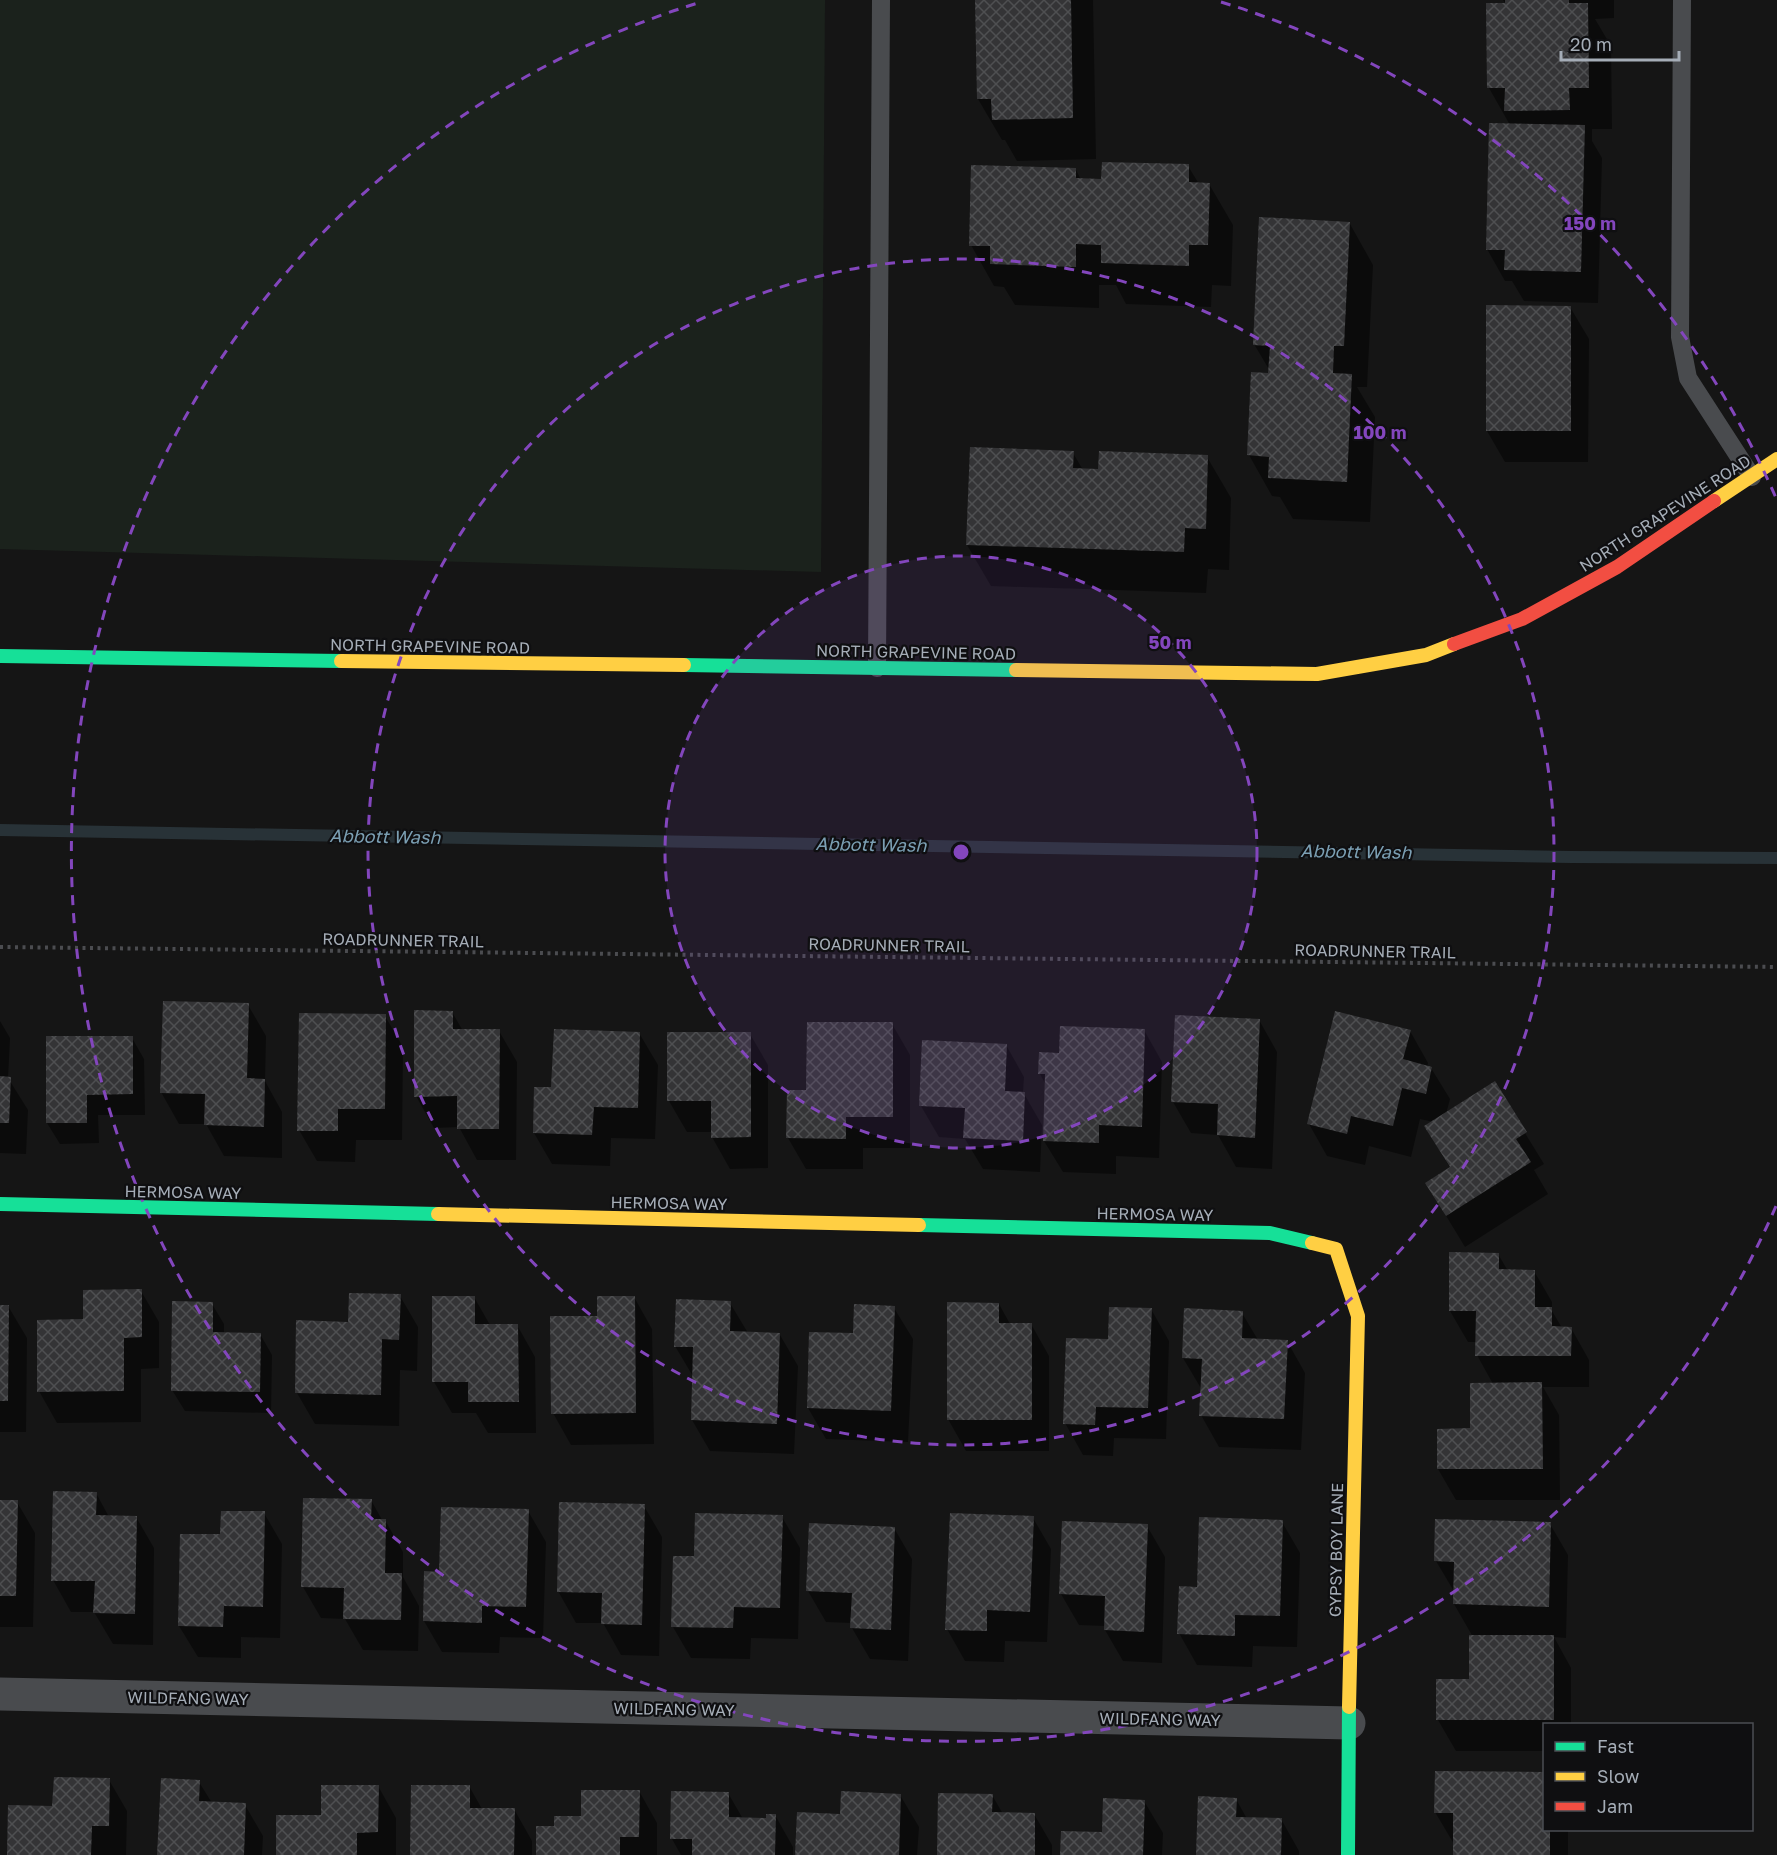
<svg xmlns="http://www.w3.org/2000/svg" width="1777" height="1855" font-family="'Golos Text',sans-serif">
  <defs>
    <pattern id="building-cross-hatch" width="8" height="8" patternUnits="userSpaceOnUse" patternTransform="scale(1.5)"><rect width="8" height="8" fill="#343436"/><path d="M0 0l8 8M0 8l8-8" fill="none" stroke="#4e4f51"/></pattern>
  </defs>
  <rect width="100%" height="100%" fill="#151515"/>
  <path fill="#1b221c" d="M0 0H825L821 572 0 549Z"/>
  <path fill="#0007" d="M977 0H1093L1096 159 1017 161 1005 140H1002L978 99Z
    M1503 0H1614V18L1595 19 1611 46 1612 129H1592V141L1602 158 1598 303 1524 301 1512 281H1505L1487 249 1510 125 1489 88 1506 4Z
    M1188 166 1199 184H1209L1233 225 1231 286 1212 285 1211 307 1126 304 1116 285H1099V308L1015 305 1004 287 994 286 971 245 1076 170 1081 180 1103 181Z
    M1350 224 1373 265 1367 387H1357L1375 417 1370 522 1293 519 1280 497 1272 496 1249 455 1270 371 1254 344Z
    M1570 307 1589 339 1588 462H1505L1487 431Z
    M1073 453 1083 470 1100 471 1207 457 1231 498 1229 570 1208 569 1206 593 991 586 967 545Z
    M248 1005 266 1036 265 1081 282 1112V1158L224 1156 206 1124H179L161 1092Z
    M452 1012 463 1031H499L517 1062 516 1160H477L459 1127 434 1128 416 1096Z
    M385 1016 403 1047 402 1140H356L355 1162 317 1161 299 1130Z
    M1259 1020 1277 1052 1272 1169 1236 1167 1218 1135 1191 1133 1173 1102Z
    M0 1021 10 1038 8 1078 28 1110 26 1154 0 1153Z
    M892 1024 910 1055V1148H863V1169H806L788 1138 808 1091Z
    M1144 1030 1162 1062 1159 1158 1116 1156V1174L1063 1172 1044 1141 1046 1085 1040 1074 1060 1054Z
    M1410 1031 1428 1063 1427 1067 1431 1068 1450 1099 1446 1114 1494 1083 1544 1164 1534 1170 1548 1194 1465 1247 1445 1214 1450 1168 1426 1127 1434 1122 1420 1119 1411 1157 1369 1146 1365 1165 1327 1156 1309 1124Z
    M639 1033 658 1065 655 1139 611 1138 610 1166 552 1164 534 1133 553 1089Z
    M750 1034 768 1065V1168L730 1169 712 1137V1132H687L669 1101Z
    M132 1038 144 1059 145 1115H98L99 1143 60 1144 47 1123Z
    M923 1042 1006 1045 1024 1077 1023 1092 1042 1125 1040 1172 983 1169 965 1139 939 1137 921 1106Z
    M1450 1253 1498 1254 1508 1271H1534L1552 1302V1311L1562 1328H1571L1589 1360V1387H1543L1559 1415 1560 1500H1456L1438 1469V1430H1472L1493 1384 1477 1355V1342H1468L1450 1311Z
    M141 1291 159 1322V1368L141 1369V1422L57 1423 39 1391 85 1321Z
    M400 1296 418 1327 417 1371 400 1370 399 1426 315 1424 297 1393 350 1323Z
    M474 1297 490 1325H517L535 1357 536 1433H488L476 1413H452L434 1382Z
    M634 1297 652 1329 654 1444 571 1445 553 1413 599 1317Z
    M730 1303 748 1333 780 1335 798 1366 794 1454 710 1451 692 1420 694 1378 675 1346Z
    M212 1304 224 1324V1333L260 1334 272 1355 271 1413 185 1411 172 1390Z
    M999 1304 1010 1324H1031L1049 1356V1451H966L948 1419Z
    M0 1306H8L27 1338 26 1432H0Z
    M894 1308 913 1339 908 1442 826 1439 808 1408 854 1335Z
    M1151 1309 1169 1341 1166 1439 1114 1438 1113 1456 1083 1455 1065 1423 1109 1340Z
    M1242 1313 1258 1340 1287 1341 1305 1373 1301 1450 1219 1447 1201 1415 1202 1390 1183 1358Z
    M96 1493 109 1517H136L154 1548 153 1645 113 1644 94 1612H71L53 1580Z
    M371 1500 382 1520H385L403 1552V1577L419 1606 418 1651 363 1650 345 1619 321 1618 303 1587Z
    M0 1501 17 1502 35 1533 33 1627H0Z
    M644 1506 662 1537 659 1656 621 1655 603 1623H576L558 1591Z
    M528 1511 546 1542 543 1638 500 1637 499 1653 442 1652 424 1621 441 1574Z
    M264 1513 282 1544 280 1638 241 1637V1658L198 1657 179 1626 222 1536Z
    M782 1517 800 1548 798 1639 751 1638 750 1659 691 1658 673 1627Z
    M1033 1518 1051 1549 1047 1642 1005 1641 1004 1662 965 1661 947 1629Z
    M1282 1522 1300 1553 1297 1647 1253 1646 1252 1667 1197 1665 1179 1633 1198 1588Z
    M1550 1524 1568 1555 1566 1638 1554 1637 1571 1668V1724H1544V1751H1456L1438 1720 1471 1681 1473 1637 1454 1604 1455 1593 1436 1561Z
    M1147 1526 1165 1557 1162 1663 1123 1661 1105 1630V1626L1079 1625 1061 1594Z
    M894 1528 912 1559 908 1661 870 1659 852 1628V1623L826 1622 808 1591Z
    M1436 1773H1544V1830H1568V1855H1454V1844L1435 1812Z
    M109 1780 127 1811 126 1855H8L54 1808Z
    M199 1782 212 1803 245 1805 263 1836 262 1855H159Z
    M378 1786 396 1818V1855H278L322 1816Z
    M469 1786 482 1809H514L532 1841V1855H411Z
    M639 1791 657 1823V1855H537L556 1828Z
    M728 1793 743 1819 768 1820 775 1815 793 1847V1855H681L672 1839Z
    M900 1795 919 1827 917 1855H797L841 1816Z
    M992 1795 1003 1814H1034L1052 1845V1855H939Z
    M1236 1799 1247 1819H1281L1299 1851V1855H1198Z
    M1144 1801 1163 1833 1162 1855H1061L1103 1834Z"/>
  <g fill="none" stroke-linecap="round" stroke-linejoin="round">
    <path stroke="#283237" stroke-width="12" d="M0 830 1572 857 1777 858"/>
  </g>
  <path fill="url(#building-cross-hatch)" d="M975 0H1071L1073 118 992 120 991 99H977Z
    M1505 0H1569V3H1588L1589 88H1569L1570 110 1504 111 1505 88H1487L1486 3H1505Z
    M1489 123 1585 125 1581 272 1504 270 1505 250H1486Z
    M1102 162 1189 164V182L1210 183 1208 245H1189V266L1101 263V245L1076 244V267L990 264V246H969L971 165 1076 168V178L1101 179Z
    M1259 217 1350 222 1344 346H1334L1333 373 1352 374 1347 482 1268 478 1269 457 1247 455 1251 372 1268 373 1270 346 1253 345Z
    M1486 305 1571 306V431H1486Z
    M970 447 1074 451 1073 468 1098 469 1099 451 1208 455 1206 529 1185 528 1184 552 966 545Z
    M163 1001 249 1003 247 1078 265 1079 264 1127 204 1125 205 1094 160 1093Z
    M414 1010 453 1011V1029H500L499 1129H457V1096L414 1097Z
    M1335 1011 1411 1030 1403 1059 1432 1067 1426 1094 1402 1088 1393 1126 1351 1116 1347 1134 1307 1124Z
    M299 1013 386 1014 385 1109H338V1131H297Z
    M1175 1015 1260 1019 1255 1138 1217 1135 1218 1104 1171 1102Z
    M807 1022H893V1117H846V1139L786 1138 787 1090H806Z
    M1060 1026 1145 1029 1142 1127 1099 1125V1143L1043 1141 1045 1074H1038L1039 1052 1059 1053Z
    M554 1029 640 1032 638 1108 594 1107 592 1135 533 1133 534 1087H551Z
    M667 1032H751V1137L711 1138V1101H667Z
    M46 1036H133V1094L87 1095V1123H46Z
    M922 1040 1007 1044 1005 1091 1025 1092 1023 1141 963 1138 965 1108 919 1106Z
    M0 1076 11 1077 9 1123H0Z
    M1495 1081 1527 1132 1516 1139 1531 1162 1446 1216 1425 1183 1450 1167 1424 1126Z
    M1449 1252 1499 1253V1269L1535 1270V1307H1552V1326L1572 1327 1571 1356H1475L1476 1311H1449Z
    M142 1289V1337L124 1338V1391L37 1392V1320L83 1319V1290Z
    M349 1293 401 1294 399 1340 382 1339 381 1395 295 1393 296 1320 348 1322Z
    M432 1296H475V1324H518L519 1402H468V1382H432Z
    M597 1296H635L636 1413 551 1414 550 1316H597Z
    M676 1299 731 1301 730 1331 780 1333 777 1424 691 1420 693 1347H674Z
    M172 1301 213 1302V1332L261 1333 260 1392 171 1391Z
    M947 1302 999 1303V1323H1032V1420H947Z
    M854 1304 895 1306 891 1411 807 1408 809 1332 853 1333Z
    M0 1305H9L8 1401H0Z
    M1109 1307 1152 1308 1148 1408 1096 1407 1095 1425 1063 1424 1066 1338 1108 1339Z
    M1184 1308 1243 1311 1242 1338 1288 1340 1284 1419 1199 1416 1202 1359 1182 1358Z
    M1542 1382 1543 1469H1437V1429L1470 1428V1383Z
    M53 1491 97 1492 96 1515 137 1516 135 1614 93 1613 95 1581H51Z
    M303 1498 372 1499 371 1519H386L385 1573H402L401 1620 343 1619 344 1588 301 1587Z
    M0 1500H18L16 1596H0Z
    M559 1502 645 1504 642 1625 601 1624 602 1593 557 1592Z
    M441 1507 529 1509 526 1607 482 1606V1623L423 1621 424 1571 439 1572Z
    M221 1511H265L263 1607 224 1606 223 1627 178 1626 180 1534H220Z
    M695 1513 783 1515 780 1608 734 1607 733 1628 671 1627 673 1556H694Z
    M950 1513 1034 1516 1030 1612 987 1610V1631L945 1630Z
    M1199 1517 1283 1520 1280 1616 1235 1615V1636L1177 1634 1179 1586 1197 1587Z
    M1435 1519 1551 1522 1549 1607 1453 1604 1454 1562 1434 1561Z
    M1062 1521 1148 1524 1144 1632 1104 1630 1105 1596 1059 1594Z
    M809 1523 895 1527 891 1630 850 1628 852 1593 806 1591Z
    M1469 1635H1554V1720H1436V1679H1469Z
    M1435 1771 1544 1772V1830H1550V1855H1453V1813H1434Z
    M54 1777 110 1778 109 1826H92L91 1855H7L8 1805 52 1806Z
    M161 1778 200 1780 199 1801 246 1803 244 1855H157Z
    M321 1785H379L378 1832 357 1833V1855H276V1815H321Z
    M411 1785H470V1808H515L514 1855H410Z
    M581 1790H640L639 1837H620V1855H536V1826H554V1816H581Z
    M671 1791 729 1792V1817L766 1818V1814H776L775 1855H692V1839H670Z
    M841 1791 901 1794 899 1855H795L797 1812 840 1814Z
    M938 1793 993 1794 992 1812 1035 1813V1855H937Z
    M1198 1796 1237 1798 1236 1817 1282 1818 1281 1855H1196Z
    M1103 1798 1145 1800 1143 1855H1060L1061 1831 1102 1832Z"/>
  <g fill="none" stroke-linecap="round" stroke-linejoin="round">
    <path stroke="#4b4c50" stroke-width="4" stroke-dasharray="3 4.5" stroke-linecap="butt" d="M0 947 1777 967"/>
    <path stroke="#494b4e" stroke-width="18" d="M1682 0 1680 337 1688 378 1752 477
      M877 668 881 0"/>
    <path stroke="#494b4e" stroke-width="33" d="M0 1694 1349 1723"/>
    <path stroke="#16e098" stroke-width="14" d="M0 656 341 661
      M684 665 1016 670
      M0 1204 438 1214
      M919 1225 1270 1233 1312 1243
      M1348 1855 1349 1707"/>
    <path stroke="#ffcf43" stroke-width="14" d="M1714 501 1777 459
      M341 661 684 665
      M1016 670 1317 674 1426 655 1454 644
      M438 1214 919 1225
      M1312 1243 1336 1249 1358 1316 1349 1707"/>
    <path stroke="#f24e42" stroke-width="14" d="M1454 644 1522 619 1617 567 1714 501"/>
  </g>
  <circle cx="961" cy="852" r="296" fill="#8346bd" fill-opacity=".12"/>
  <g fill="none" stroke="#8346bd" stroke-width="3" stroke-dasharray="10 8">
    <circle cx="961" cy="852" r="296"/>
    <circle cx="961" cy="852" r="593"/>
    <path d="M1776 1206A889 889 0 1 1 701 2M1221 2A889 889 0 0 1 1776 498"/>
  </g>
  <g text-anchor="middle" dominant-baseline="central" stroke-width="4.5" stroke-linejoin="round" paint-order="stroke">
    <g font-size="16" fill="#a5adb7" stroke="#0f0f11">
      <text transform="translate(1665 513) rotate(-33)">NORTH GRAPEVINE ROAD</text>
      <text transform="translate(430 646) rotate(1)">NORTH GRAPEVINE ROAD</text>
      <text transform="translate(916 652) rotate(1)">NORTH GRAPEVINE ROAD</text>
      <text transform="translate(403 940) rotate(1)">ROADRUNNER TRAIL</text>
      <text transform="translate(889 945) rotate(1)">ROADRUNNER TRAIL</text>
      <text transform="translate(1375 951) rotate(1)">ROADRUNNER TRAIL</text>
      <text transform="translate(183 1192) rotate(1)">HERMOSA WAY</text>
      <text transform="translate(669 1203) rotate(1)">HERMOSA WAY</text>
      <text transform="translate(1155 1214) rotate(1)">HERMOSA WAY</text>
      <text transform="translate(1336 1550) rotate(-89)">GYPSY BOY LANE</text>
      <text transform="translate(188 1698) rotate(1)">WILDFANG WAY</text>
      <text transform="translate(674 1709) rotate(1)">WILDFANG WAY</text>
      <text transform="translate(1160 1719) rotate(1)">WILDFANG WAY</text>
    </g>
    <g font-size="18" font-style="italic" fill="#7b9fb3" stroke="#0f0f11">
      <text transform="translate(385 836) rotate(1)">Abbott Wash</text>
      <text transform="translate(871 844) rotate(1)">Abbott Wash</text>
      <text transform="translate(1356 851) rotate(1)">Abbott Wash</text>
    </g>
  </g>
  <circle cx="961" cy="852" r="9" fill="#8346bd" stroke="#0f0f11" stroke-width="3"/>
  <g font-size="18" text-anchor="middle" font-weight="bold" fill="#8346bd" stroke="#0f0f11" stroke-width="4.5" stroke-linejoin="round" paint-order="stroke">
    <text x="1590" y="230">150 m</text>
    <text x="1380" y="439">100 m</text>
    <text x="1170" y="649">50 m</text>
  </g>
  <rect x="1543" y="1723" width="210" height="108" fill="#0f0f11" stroke="#4b4e53" stroke-width="1.5"/>
  <rect x="1555" y="1742" width="30" height="9" fill="#16e098" stroke="#4b4e53" stroke-width="1.5"/>
  <text x="1597" y="1753" font-size="18" fill="#a5adb7">Fast</text>
  <rect x="1555" y="1772" width="30" height="9" fill="#ffcf43" stroke="#4b4e53" stroke-width="1.5"/>
  <text x="1597" y="1783" font-size="18" fill="#a5adb7">Slow</text>
  <rect x="1555" y="1802" width="30" height="9" fill="#f24e42" stroke="#4b4e53" stroke-width="1.5"/>
  <text x="1597" y="1813" font-size="18" fill="#a5adb7">Jam</text>
  <path d="M1561 51v9h118v-9" fill="none" stroke="#a5adb7" stroke-width="3"/>
  <text x="1570" y="51" font-size="18" fill="#a5adb7" stroke="#0f0f11" stroke-width="4.5" paint-order="stroke">20 m</text>
</svg>
